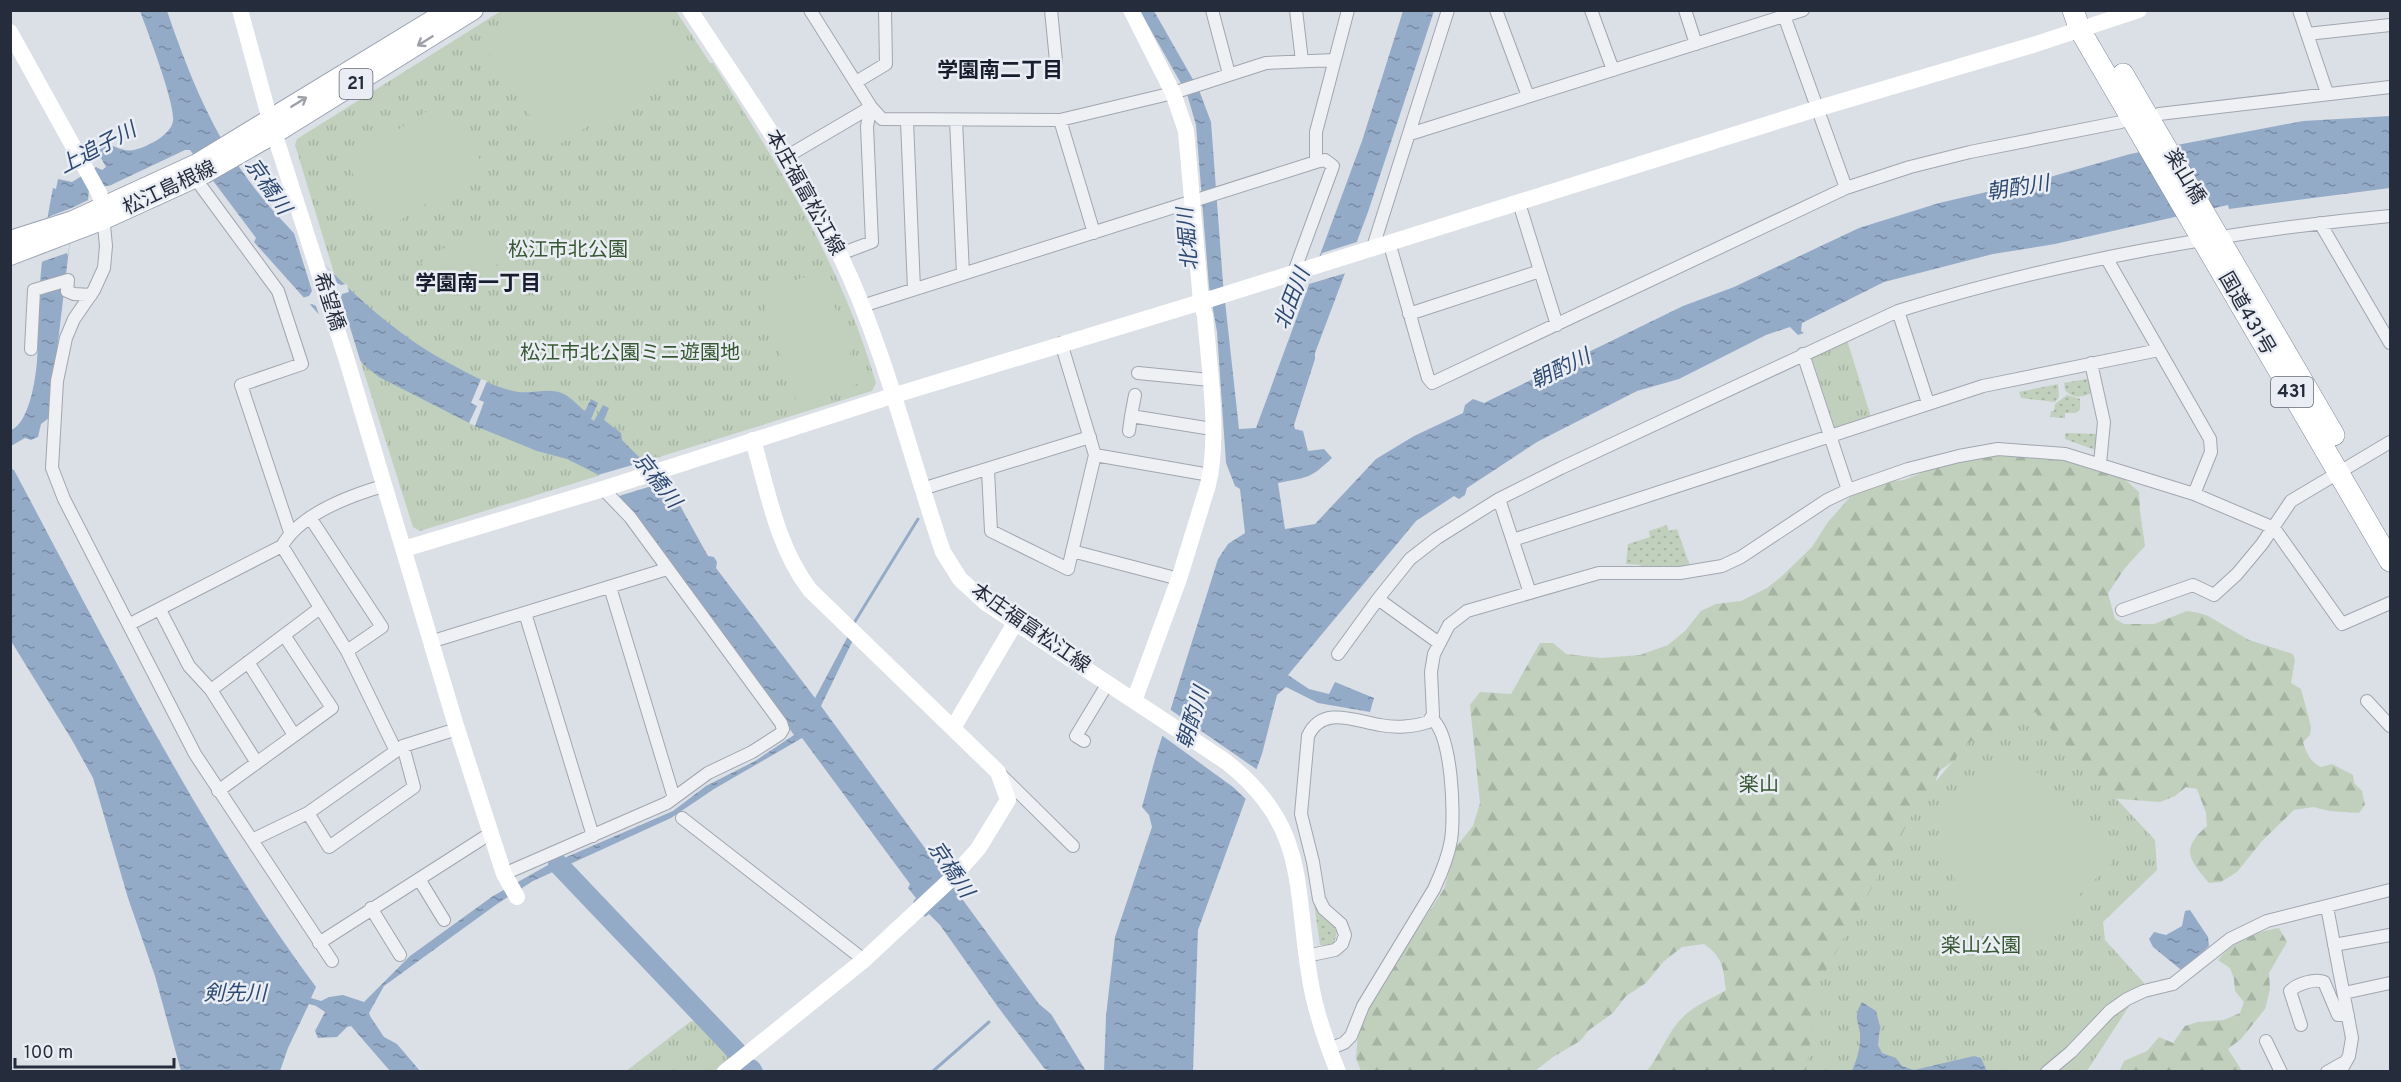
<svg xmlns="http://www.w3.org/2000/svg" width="2401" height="1082" font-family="Overpass,'Noto Sans JP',sans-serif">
  <defs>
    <pattern id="grass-dots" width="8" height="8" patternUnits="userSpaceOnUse" patternTransform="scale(1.5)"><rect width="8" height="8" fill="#c0d0bc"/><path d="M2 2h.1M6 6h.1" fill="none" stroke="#a5b3a2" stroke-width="1.8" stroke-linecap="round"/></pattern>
    <pattern id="forest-firs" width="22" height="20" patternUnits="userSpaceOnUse" patternTransform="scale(1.5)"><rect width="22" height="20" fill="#c0d0bc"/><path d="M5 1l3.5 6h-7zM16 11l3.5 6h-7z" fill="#a5b3a2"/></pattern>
    <pattern id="park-tufts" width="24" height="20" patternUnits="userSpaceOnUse" patternTransform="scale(1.5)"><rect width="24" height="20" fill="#c0d0bc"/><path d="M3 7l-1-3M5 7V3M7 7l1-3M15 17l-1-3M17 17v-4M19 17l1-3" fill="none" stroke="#a5b3a2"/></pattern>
    <pattern id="water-ripples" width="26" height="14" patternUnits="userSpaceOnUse" patternTransform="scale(1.5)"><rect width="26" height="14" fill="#94abc8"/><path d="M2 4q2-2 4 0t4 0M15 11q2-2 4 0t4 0" fill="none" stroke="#798ba4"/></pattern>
  </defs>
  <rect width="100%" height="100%" fill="#dbdfe6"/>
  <path fill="url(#grass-dots)" d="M2092 378 2094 392C2084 397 2073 400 2065 390L2064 383Z
    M2058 384 2059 397 2055 402 2021 398 2019 392Z
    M2067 395 2080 399V409L2076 413H2065V418L2050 417 2051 411H2054L2055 404Z
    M2065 433 2100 434 2098 451 2065 439Z
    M1667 525 1669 531 1677 529 1691 569 1643 570 1640 565 1626 564 1628 544 1650 537 1649 531Z
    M1313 895C1323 908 1347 930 1331 945H1320Z"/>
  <path fill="url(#forest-firs)" d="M1992 452 2055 456 2122 477 2139 492 2140 511 2145 546 2125 568 2108 593 2115 619 2124 624H2154L2187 611 2199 613 2208 616 2249 640 2293 654 2295 660 2291 683 2301 689 2311 727 2310 735 2303 742C2306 752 2311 763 2321 767L2332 764 2353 775 2354 783 2362 791 2365 805 2359 813 2330 811 2313 807 2294 810 2262 841 2237 872 2221 882 2209 883C2189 860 2180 849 2207 826L2206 813 2197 789 2186 787 2175 796 2160 802 2107 798 1981 742 1939 771 1839 1071H1647C1661 1054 1668 1030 1685 1015 1696 1005 1713 998 1726 990 1723 968 1724 958 1704 944L1682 947 1663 962 1646 983 1626 996 1613 1013 1589 1030 1580 1041 1553 1057 1535 1071H1361L1356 1058 1358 1034 1370 1007 1385 983 1399 951 1423 921 1444 889 1456 847 1473 826 1480 803 1470 705 1480 692 1511 694 1540 643H1553L1566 654 1601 658 1640 655 1668 645 1685 631 1701 611 1716 604 1741 601 1767 588 1781 577 1812 547 1828 522 1851 496 1876 483 1904 480 1944 464Z
    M2279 928 2287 942 2269 973 2270 989 2265 1009 2241 1039 2228 1049 2242 1071 2119 1072 2124 1061 2147 1051 2159 1037 2173 1043 2185 1026 2198 1022 2224 1020 2240 1013 2244 1002 2235 991 2234 979 2230 968 2218 960C2234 941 2254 932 2279 928Z"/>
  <path fill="url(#park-tufts)" d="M501 11H676L710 63H713C780 169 840 261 876 383L872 391 420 531 413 527 361 363 341 285 337 283 295 145 297 139Z
    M1847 340 1871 417 1835 429 1811 356Z
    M2035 712 2155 840 2157 870 2103 922 2105 940 2144 983 2087 1071 1806 1072 1818 985 1921 799 1968 743Z
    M691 1021 705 1023 733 1055 714 1071 625 1072Z"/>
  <path fill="#c0d0bc" d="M527 11H664L694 56 692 60 552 149 480 40Z
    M443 101 484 166 388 228 346 163Z
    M478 226 501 262 443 298 421 263Z
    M823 271 860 383 797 403 760 292Z
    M2015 765 2031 768 2037 772 2109 852 2111 864 2015 957 2005 959C1977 927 1920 841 1954 801L2003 767Z"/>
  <path fill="url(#water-ripples)" d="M140 11H167C186 66 208 123 242 171 261 199 287 226 310 250 352 293 395 334 447 362 469 374 494 388 519 392 533 394 550 387 564 394 572 398 578 406 585 411L591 399 598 403 591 419 594 421 603 405 609 408 604 420 621 433 622 440 642 460 646 461 680 499 678 502 708 556 714 557 717 562 716 568 815 698 848 636 853 640 821 706 1039 1004 1051 1014 1086 1071H1049L1044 1068 998 1007 940 925 929 914 925 917 913 902 916 898 908 888 910 884 802 738 714 789 671 818 533 881 497 904 384 986 369 1013 370 1016 384 1037 397 1044 420 1071H390L351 1026 347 1027 337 1037 318 1038 315 1031 325 1012 316 1006 309 1004 288 1048 280 1071H181L155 976 128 898 93 778 72 740 11 641V469L14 470C108 646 197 826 316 987L311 998 321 1001 329 997 343 995 364 1002 410 956 493 896 548 865 673 811 706 786 755 761 794 735 633 512 599 475 567 459 537 451 475 426 379 377 366 367 254 242 256 238 190 150H185L111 185 89 190 88 200 74 207 49 418 41 424 38 437 31 440 25 438 11 446V430C33 422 40 355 37 334 39 285 43 236 53 188L56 189 58 179 72 182 96 167 102 170 106 167 101 158 98 159 95 153 97 152V149L93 151 89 144C110 139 119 153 134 150 147 147 171 135 173 121 176 105 147 30 140 11Z
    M1140 11H1154L1199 90 1211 122 1223 283 1239 429 1256 428 1362 141 1403 11H1434L1368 212 1315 353V359L1294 425 1295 429 1303 431 1308 451 1324 449 1332 458C1310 479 1308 477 1278 483L1285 529 1315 524 1376 459 1414 436 1463 413 1465 405 1473 399 1484 403 1683 306 1734 287 1859 228 1939 203 2043 179 2130 154 2303 121 2390 116V188L2229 209 2228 205 2055 244 1993 254 1884 282 1802 323 1801 331 1804 333 1798 335 1790 327 1766 335 1679 379 1637 391 1537 442 1467 488 1465 495 1459 499 1454 496 1416 521 1288 675 1309 689 1329 694 1335 682 1374 698 1370 712 1318 703 1286 687 1277 695 1262 754 1198 930 1193 1071 1104 1072 1106 1016 1115 937 1152 827 1149 815 1142 807 1155 759 1218 559 1228 544 1245 533 1240 489 1235 486 1226 463 1217 332 1209 287 1196 125 1187 94Z
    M2190 910 2208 937 2209 946 2185 968 2180 969 2153 947 2149 939 2154 932 2166 935 2182 926 2185 911Z
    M1862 1002 1876 1011 1880 1027 1878 1045 1882 1053 1896 1058 1902 1066 1914 1070 1974 1056 1981 1058 1986 1069 1984 1072 1852 1071C1856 1061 1860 1050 1860 1039 1861 1021 1851 1021 1862 1002Z"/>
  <path fill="#dbdfe6" d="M74 207 68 256 67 253 41 262 48 217Z
    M294 233 334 275 337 283 341 285 347 284 349 292 342 294 341 298 361 363 320 318 316 306 312 304 305 306 304 303 302 298 309 296 312 291Z
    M1357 242 1346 273 1309 284 1322 253Z
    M481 379 487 381 479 400 484 402 475 426 469 423 477 406 471 403Z
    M646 461 665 482 619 496 598 475Z
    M1168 708 1259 771 1248 801 1233 787 1160 734Z"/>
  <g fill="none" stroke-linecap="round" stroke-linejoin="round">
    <path stroke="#94abc8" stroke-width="3" d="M854 623 918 519
      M932 1072 989 1022"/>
    <path stroke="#94abc8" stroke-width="20" d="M558 864 737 1052
      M751 1069 753 1072"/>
    <defs>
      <path id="street" d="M810 10 871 107 882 119 1060 120 1173 93 1266 63 1335 60
        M1051 10 1056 61
        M1212 10 1229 74
        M1296 10 1302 61
        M1496 10 1528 96
        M1591 10 1613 70
        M1685 10 1696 44
        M1782 10 1846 188
        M2299 10 2327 93
        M2307 34 2390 25
        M856 82 886 64 885 10
        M2150 119 2159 114 2390 87
        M956 120 963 274
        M1060 120 1094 233
        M907 121 914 289
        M1410 134 1803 10
        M786 157 871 107
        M195 178 278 291 302 364 241 385 290 532
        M1519 203 1557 325
        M103 215 106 246 104 268 94 290 74 319 66 338 57 381 52 468 64 499 195 754 332 961
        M2320 223 2390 343
        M1389 242 1428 378 1432 383 1846 188 1910 167 1970 152 2121 122 2132 117
        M1373 247 1448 10
        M840 254 872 242 867 126 871 107
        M2107 259 2210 439 2211 452 2194 494
        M1294 272 1333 166 1325 160 1316 162
        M862 306 1316 162V132L1348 10
        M1898 311 1928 403
        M1409 314 1540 271
        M31 349 34 290 68 280 67 291 74 294 91 295
        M1803 354 1848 490
        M2091 363 2104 422 2100 464
        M1138 373 1210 380
        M1135 395 1131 416 1212 429
        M1129 431 1131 416
        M1095 455 1210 475
        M988 470 991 531 1068 569 1095 455 1061 343
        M922 489 1090 437
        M1499 499 1530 593
        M311 519 382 627 347 651
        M1513 540 1983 386 2159 350
        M282 546 347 651 396 751
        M1072 551 1179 579
        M610 587 674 798
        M160 610 189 666 211 690 257 763
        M2122 610 2193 585 2214 595 2237 574 2262 544 2291 501 2390 442
        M525 613 593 836
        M130 624 282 546C300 514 349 496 383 486
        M430 642 667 569
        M1439 643 1378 599 1410 559 1437 538 1499 499 1561 468 1898 311C2054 262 2227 231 2390 216
        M1338 654 1378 599
        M248 662 294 735
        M211 690 320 608
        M2367 701 2390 726
        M1084 741 1076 736 1108 683
        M1001 775 1073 846
        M218 791 332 708 284 635
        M308 813 329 847 414 787 403 746
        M682 818 864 960
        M252 840 308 813 403 746 457 729
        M504 874 667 803 708 773 752 752 780 734 783 729 781 723 630 517 603 489
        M419 879 444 920
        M2327 907 2352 1038 2349 1056 2340 1072
        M371 908 400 955
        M319 943 491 833
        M2334 945 2390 935
        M1306 956 1335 950 1342 944 1345 935 1341 924 1324 909 1319 899 1313 862 1301 814 1308 736C1322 705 1355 721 1380 725 1395 728 1414 727 1428 722L1433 715 1431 672 1434 654 1449 625 1467 611 1599 573H1680L1722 566 1741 557 1827 500 1848 490 1908 469 1959 456 1998 449 2065 454 2194 494 2274 528 2342 624 2390 603
        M2344 993 2390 983
        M2301 1025 2290 991C2297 984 2315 978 2324 982L2338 1015H2348
        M2266 1041 2281 1072
        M1329 1049 1344 1043 1351 1036 1363 1006 1434 889C1441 874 1448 858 1451 840 1455 814 1452 735 1432 719
        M2047 1072 2071 1052 2110 1011 2127 999 2144 991 2173 984 2230 939 2267 921 2390 890
        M2327 1072 2343 1063"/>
      <path id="primary" d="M10 240 73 220 197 163 448 10
        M10 256 104 220 205 174 275 134 474 10"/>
      <path id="highway" d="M2073 10 2080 30 2390 561
        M2123 74 2334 435"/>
    </defs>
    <use href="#street" stroke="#a1a6b0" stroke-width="14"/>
    <use href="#primary" stroke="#9aa3b2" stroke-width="20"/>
    <use href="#highway" stroke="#828b9d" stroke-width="22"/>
    <use href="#street" stroke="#eef0f4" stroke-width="12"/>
    <path stroke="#fff" stroke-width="16" d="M240 10 270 120 348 364 457 729 504 874 517 897
      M690 10C742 90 799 168 840 255 885 349 909 453 943 552L960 579 986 603 1225 761C1309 826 1294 886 1310 979 1315 1011 1326 1042 1338 1072
      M1131 10 1173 93 1186 131 1201 302 1205 316C1209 366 1220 437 1208 485L1179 579 1134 701
      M10 32 99 193 103 206
      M404 549 603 489 892 396 1201 302 1816 109 2033 45 2139 10
      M953 728 1015 623
      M725 1072 864 960 950 880 978 849 1008 800 998 772 810 590C777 547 768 492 753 440"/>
    <use href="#primary" stroke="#fff" stroke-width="18"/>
    <use href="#highway" stroke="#fff" stroke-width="21"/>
  </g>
  <defs><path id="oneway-shaft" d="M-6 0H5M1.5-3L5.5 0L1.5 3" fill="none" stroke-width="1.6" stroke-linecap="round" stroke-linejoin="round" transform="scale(1.5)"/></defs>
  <g stroke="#9da0a7">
    <use href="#oneway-shaft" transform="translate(425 41) rotate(148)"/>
    <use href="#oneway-shaft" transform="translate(299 102) rotate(-32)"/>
  </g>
  <g text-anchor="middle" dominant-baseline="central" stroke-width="5" stroke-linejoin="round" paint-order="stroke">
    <g fill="#eaeef4" stroke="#606673" stroke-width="1.5">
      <rect x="339.5" y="69" width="33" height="30" rx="4.5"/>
      <rect x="2271" y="377" width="42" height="30" rx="4.5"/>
    </g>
    <g font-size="18" font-weight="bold" fill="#252c3c">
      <text x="356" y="84">21</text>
      <text x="2292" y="392">431</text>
    </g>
    <g font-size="20" fill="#252c3c" stroke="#eaeef4">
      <text transform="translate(2184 177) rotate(59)">楽山橋</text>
      <text transform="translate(170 189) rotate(-25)">松江島根線</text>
      <text transform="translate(804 193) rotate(61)">本庄福富松江線</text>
      <text transform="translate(328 302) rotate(72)">希望橋</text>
      <text transform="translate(2246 314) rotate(60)">国道431号</text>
      <text transform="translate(1030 629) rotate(35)">本庄福富松江線</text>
    </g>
    <g font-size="20" fill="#375832" stroke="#eaeef4">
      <text x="568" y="251">松江市北公園</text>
      <text x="630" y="354">松江市北公園ミニ遊園地</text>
      <text x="1759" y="786">楽山</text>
      <text x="1981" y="947">楽山公園</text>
    </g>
    <g font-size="21" font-weight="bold" fill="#171e2d" stroke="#eaeef4">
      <text x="1000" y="71">学園南二丁目</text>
      <text x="478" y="284">学園南一丁目</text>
    </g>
    <g font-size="21" font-style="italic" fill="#2e4971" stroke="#eaeef4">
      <text transform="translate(98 149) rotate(-28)">上追子川</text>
      <text transform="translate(267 187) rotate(55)">京橋川</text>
      <text transform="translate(2018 189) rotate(-9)">朝酌川</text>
      <text transform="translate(1189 239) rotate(-95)">北堀川</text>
      <text transform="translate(1293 299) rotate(-69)">北田川</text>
      <text transform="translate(1561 370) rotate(-26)">朝酌川</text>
      <text transform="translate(656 481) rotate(52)">京橋川</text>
      <text transform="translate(1194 718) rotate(-73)">朝酌川</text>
      <text transform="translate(950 870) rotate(56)">京橋川</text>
      <text x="235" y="994">剣先川</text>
    </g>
  </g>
  <rect width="2401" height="1082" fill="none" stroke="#252c3c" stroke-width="24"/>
  <path d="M15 1058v9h159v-9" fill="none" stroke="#252c3c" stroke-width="3"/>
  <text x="24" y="1058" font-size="18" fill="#252c3c" stroke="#eaeef4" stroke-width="4.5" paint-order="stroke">100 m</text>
</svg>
